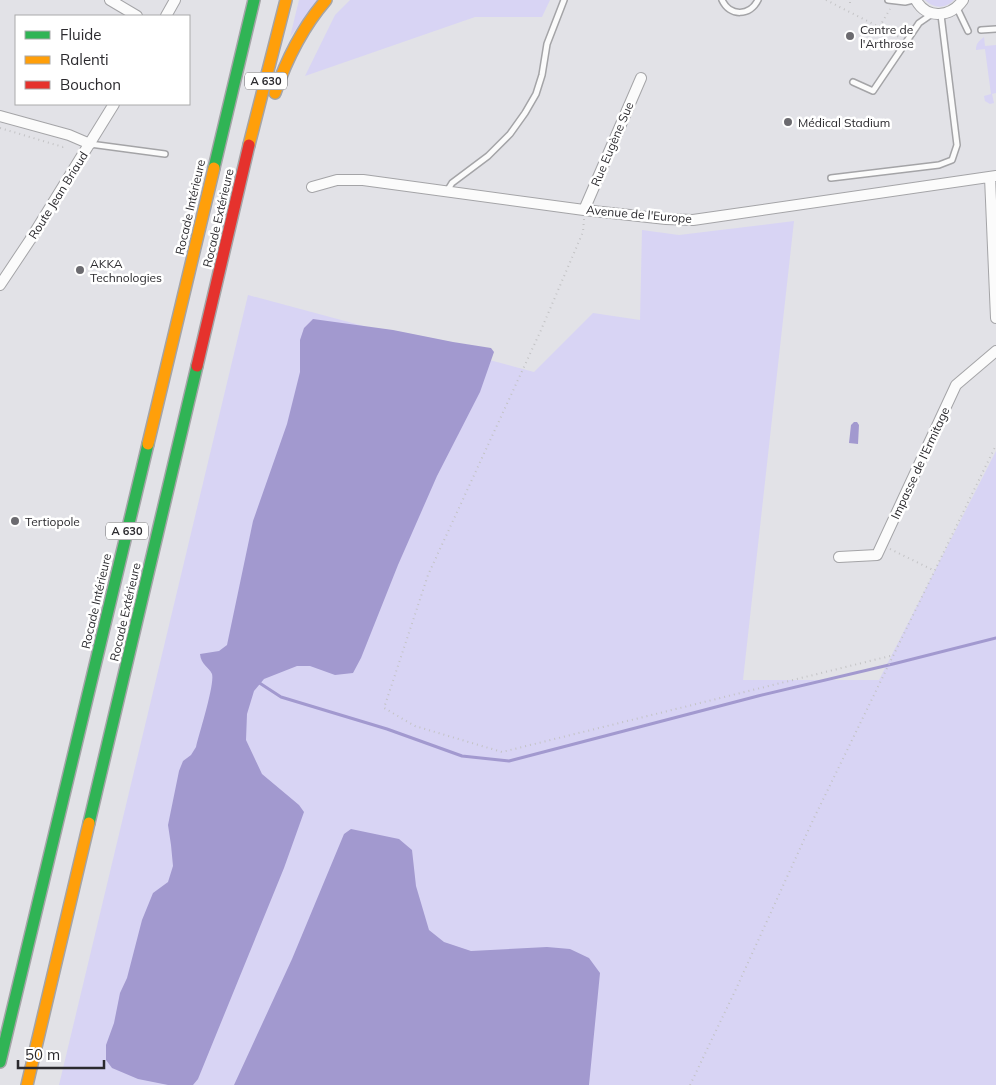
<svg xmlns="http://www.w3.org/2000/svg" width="996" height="1085" font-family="Mulish,sans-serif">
  <rect width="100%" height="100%" fill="#e2e2e7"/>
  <path fill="#d8d4f4" d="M299 0H319L290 37Z
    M350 0H550L542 17H475L305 76 335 15Z
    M925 0H954C945 9 934 9 925 0Z
    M984 37 985 46 996 45V93L992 94 994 103 990 104 985 101 984 96 991 94 985 49 976 50C976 43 979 41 984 37Z
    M794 221 743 680H879L996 451V1085H59L248 295 534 372 593 313 640 320 642 230 679 235Z"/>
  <path fill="#a299cf" d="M313 319 393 330 453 342 491 348 494 352 480 392 437 476 398 565 361 658 353 673 335 675 310 666H297L264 679 254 691 247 714 246 740 262 774 299 805 304 812 284 868 198 1079 193 1085H168L138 1079 112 1068 106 1060V1045L114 1023 120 993 127 978 142 920 153 893 168 882 173 866 171 845 168 825 179 771 183 761 191 755 196 747C199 734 215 684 212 674 209 667 201 665 200 654L219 651 227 645 253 521 287 424 300 372V340L304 328Z
    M854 422H857L859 425 858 444 849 443 851 425Z
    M351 829 399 839 412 850 416 886 429 930 444 942 471 951 547 947 570 949 589 958 600 973 589 1085H234L292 959 344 834Z"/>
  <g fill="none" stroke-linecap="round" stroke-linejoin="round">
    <path stroke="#a299cf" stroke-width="3" d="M258 682 281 697 387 729 462 756 509 761 758 696 893 664 996 638"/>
    <defs>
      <path id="lane" d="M722 0C730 17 750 16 758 0
        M888 0 905 2 913 0
        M957 8 968 31
        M981 30 996 29
        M853 82 873 91 919 23 932 14
        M90 144 165 154
        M831 178 939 165 952 160 957 145 941 15
        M447 191 452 183 488 156 510 134 525 113 536 94 542 75 547 44 564 0"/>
      <path id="street" d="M110 0 137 16
        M916 0C927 20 951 17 963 0
        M166 16 175 0
        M0 116 69 135 90 144
        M990 177 996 318
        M312 187 337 180H363L584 210 666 219 693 220 996 176
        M584 210 641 78
        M0 285 30 240 114 104
        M839 557 877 555 956 385 996 351"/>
      <path id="fast" d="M214 168 254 0
        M89 823 197 366
        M0 1062 148 444"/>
      <path id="slow" d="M275 93C287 58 302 28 326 0
        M249 145 286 0
        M148 444 214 168
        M27 1085 89 823"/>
      <path id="jam" d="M197 366 249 145"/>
    </defs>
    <use href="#lane" stroke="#a4a4a7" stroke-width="8"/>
    <use href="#street" stroke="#a4a4a7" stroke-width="12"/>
    <use href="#fast" stroke="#a4a4a7" stroke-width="14"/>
    <use href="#slow" stroke="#a4a4a7" stroke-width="14"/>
    <use href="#jam" stroke="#a4a4a7" stroke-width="14"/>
    <path stroke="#c3c3c5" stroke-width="2" stroke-dasharray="1 4" stroke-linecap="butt" d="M826 0 899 37
      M850 3V0
      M877 31 890 9
      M0 128 63 147 67 146
      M584 219 583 232 541 330 428 575 384 708 415 726 502 752 894 655
      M890 549 935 571
      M690 1085 736 989 813 820 996 445"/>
    <use href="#lane" stroke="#fbfbfb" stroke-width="5"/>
    <use href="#street" stroke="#fbfbfb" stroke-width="10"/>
    <use href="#fast" stroke="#30b455" stroke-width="11"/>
    <use href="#slow" stroke="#ff9f0a" stroke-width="11"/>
    <use href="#jam" stroke="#e5322d" stroke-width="11"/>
  </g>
  <g fill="#6b6a6f" stroke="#fff" stroke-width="2">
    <circle cx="850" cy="36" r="5"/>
    <circle cx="788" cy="122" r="5"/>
    <circle cx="80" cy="270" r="5"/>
    <circle cx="15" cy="521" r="5"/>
  </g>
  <g text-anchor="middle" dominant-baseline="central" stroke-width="5" stroke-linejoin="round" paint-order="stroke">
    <g fill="#fff" stroke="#6b6a6d" stroke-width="1">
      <rect x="245" y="72.5" width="42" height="17" rx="4"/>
      <rect x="106" y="522.5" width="42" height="17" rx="4"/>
    </g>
    <g font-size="11" font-weight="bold" fill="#2b2a2e">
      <text x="266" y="81">A 630</text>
      <text x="127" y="531">A 630</text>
    </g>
    <g font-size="12" fill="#2b2a2e" stroke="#fff" text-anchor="start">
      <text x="860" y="29">Centre de<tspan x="860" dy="14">l'Arthrose</tspan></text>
      <text x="798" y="122">Médical Stadium</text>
      <text x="90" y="263">AKKA<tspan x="90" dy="14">Technologies</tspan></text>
      <text x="25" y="521">Tertiopole</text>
    </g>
    <g font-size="12" fill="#2b2a2e" stroke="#fff">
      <text transform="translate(612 144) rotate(-67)">Rue Eugène Sue</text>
      <text transform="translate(58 195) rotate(-58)">Route Jean Briaud</text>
      <text transform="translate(190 207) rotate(-77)">Rocade Intérieure</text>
      <text transform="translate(639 214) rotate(5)">Avenue de l'Europe</text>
      <text transform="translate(218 218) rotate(-77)">Rocade Extérieure</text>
      <text transform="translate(920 463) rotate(-65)">Impasse de l'Ermitage</text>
      <text transform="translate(96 601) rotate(-77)">Rocade Intérieure</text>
      <text transform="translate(125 612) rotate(-77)">Rocade Extérieure</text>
    </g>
  </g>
  <rect x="15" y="15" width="175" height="90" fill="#ffffff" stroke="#aaaaab"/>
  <rect x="25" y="31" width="25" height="8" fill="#30b455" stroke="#aaaaab"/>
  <text x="60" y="40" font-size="15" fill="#2b2a2e">Fluide</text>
  <rect x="25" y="56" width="25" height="8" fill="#ff9f0a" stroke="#aaaaab"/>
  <text x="60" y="65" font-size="15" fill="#2b2a2e">Ralenti</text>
  <rect x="25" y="81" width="25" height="8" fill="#e5322d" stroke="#aaaaab"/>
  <text x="60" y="90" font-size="15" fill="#2b2a2e">Bouchon</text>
  <path d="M18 1060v8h86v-8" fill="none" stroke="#2b2a2e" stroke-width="2.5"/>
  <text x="25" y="1060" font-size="15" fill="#2b2a2e" stroke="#ffffff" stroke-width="4" paint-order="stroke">50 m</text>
</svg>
